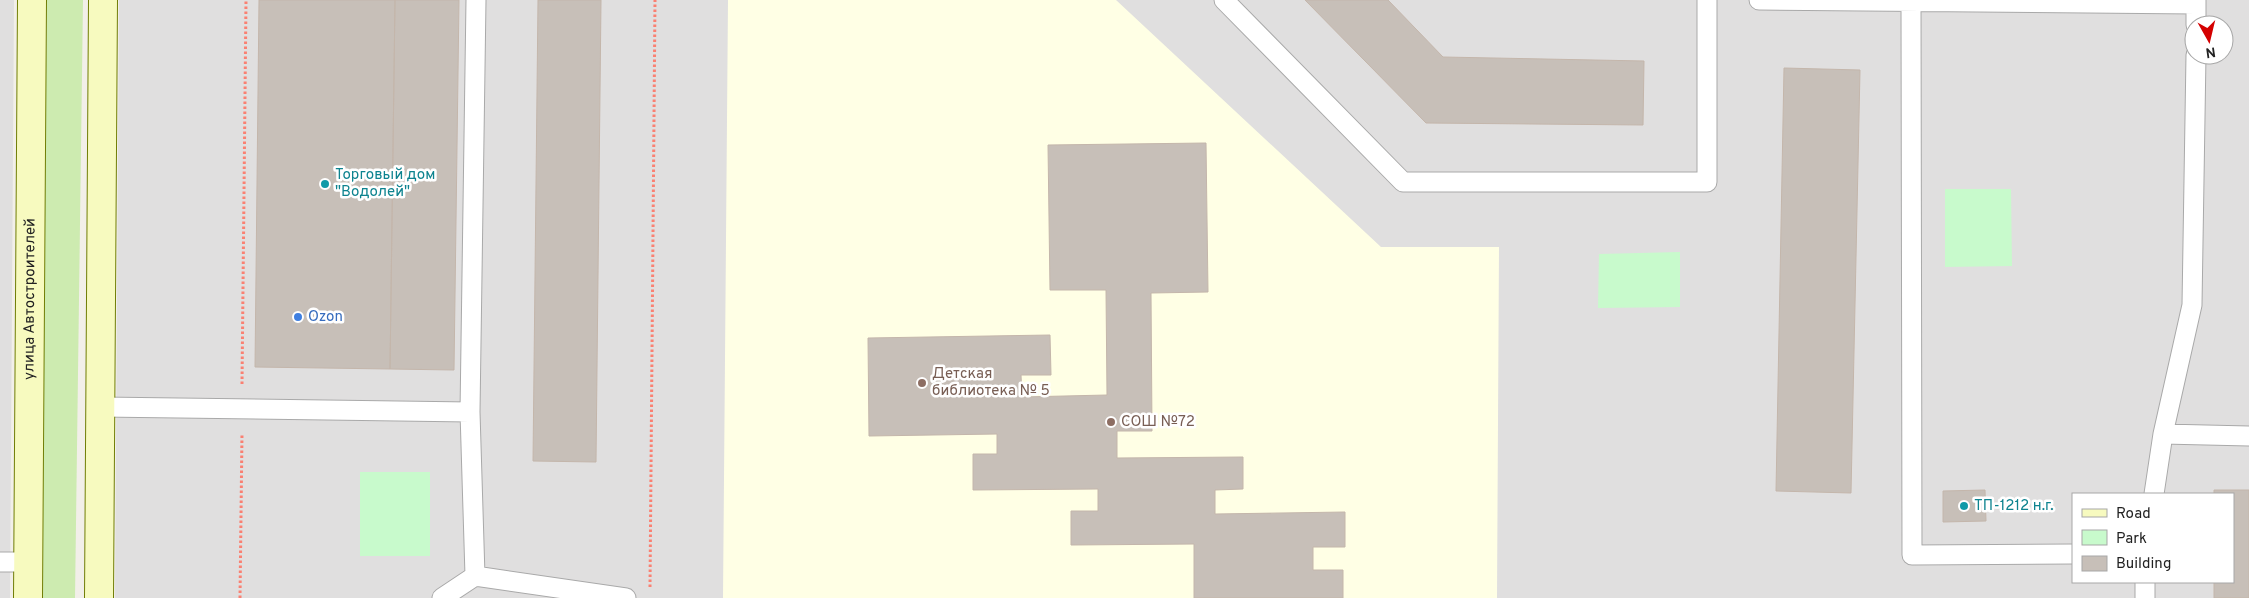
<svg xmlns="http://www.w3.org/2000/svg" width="2249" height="598" font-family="Overpass,sans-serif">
  <rect width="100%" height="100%" fill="#f2efe9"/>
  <path fill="#e0dfdf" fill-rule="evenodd" d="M0 0H14L10 598H0Z
    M119 0H2249V598H115ZM2194 25H2224V55H2194ZM2073 494H2233V582H2073Z"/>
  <path fill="#ffffe5" d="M728 0H1116L1381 247H1499L1497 598H723Z"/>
  <path fill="#cdebb0" d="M47 0H83L75 598H38Z"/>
  <path fill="#c8facc" d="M1945 189H2011L2012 266 1945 267Z
    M1680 252V307L1598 308 1599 254Z
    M360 472H430V556H360Z"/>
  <path fill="#c7bfb8" stroke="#c4b6ab" d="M259 0H395L390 369 255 367Z
    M395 0H459L454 370 390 369Z
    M538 0H601L596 462 533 461Z
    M1305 0H1388L1443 57 1644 61 1643 125 1426 123Z
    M1784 68 1860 70 1851 493 1776 491Z
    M1206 143 1208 292 1151 293 1152 431H1117V458L1243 457V489L1215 490V514L1345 512V547H1313V570H1343V598H1194V544L1071 545V511H1098V489L973 490V454H997V434L869 436 868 338 1050 335 1051 375H1021L1022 397 1107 395 1106 290H1050L1048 145Z
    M1985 490 1986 521 1943 522V491Z
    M2214 490H2249V598H2214V582H2233V494H2214Z"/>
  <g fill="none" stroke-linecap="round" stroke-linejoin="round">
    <defs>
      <path id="lane" d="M1224 0 1403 182H1707V0
        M1759 0 2196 4
        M1911 2 1912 555 2073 554
        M2196 25V0
        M101 407 470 412 475 576 442 598
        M470 412 476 0
        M2163 434 2249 436
        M2154 494 2163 434 2192 305 2196 55
        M0 562H28
        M475 576 626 598
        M2145 582V598"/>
      <g id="secondary">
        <path id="s1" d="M28 598 32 0"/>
        <path d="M99 598 103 0"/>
      </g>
    </defs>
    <use href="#lane" stroke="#a9a9a9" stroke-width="21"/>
    <use href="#secondary" stroke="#707d05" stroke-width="30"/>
    <path stroke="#fa8072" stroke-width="3" stroke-dasharray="2.5 2.5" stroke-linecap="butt" d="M242 384 246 0
      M650 587 655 0
      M240 598 242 433"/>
    <use href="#lane" stroke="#fff" stroke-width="19"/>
    <use href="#secondary" stroke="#f7fabf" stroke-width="28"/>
  </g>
  <g fill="#0f9aa8" stroke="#fff" stroke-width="2">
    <circle cx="325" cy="184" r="5"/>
    <circle cx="1964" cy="506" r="5"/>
  </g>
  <circle fill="#3f7fe0" stroke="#fff" stroke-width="2" cx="298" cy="317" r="5"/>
  <g fill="#8d6e63" stroke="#fff" stroke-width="2">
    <circle cx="922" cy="383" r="5"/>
    <circle cx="1111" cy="422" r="5"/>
  </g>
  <g text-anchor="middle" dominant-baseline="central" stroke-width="5" stroke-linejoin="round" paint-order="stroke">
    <g font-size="15" fill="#0d838f" stroke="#fff" text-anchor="start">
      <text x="335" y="175">Торговый дом<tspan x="335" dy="17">"Водолей"</tspan></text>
      <text x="1974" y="506">ТП-1212 н.г.</text>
    </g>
    <g font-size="15" fill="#222" stroke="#fff">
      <text stroke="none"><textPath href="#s1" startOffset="299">улица Автостроителей</textPath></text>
    </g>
    <g font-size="15" fill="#366cbe" stroke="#fff" text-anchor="start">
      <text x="308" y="317">Ozon</text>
    </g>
    <g font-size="15" fill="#785e54" stroke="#fff" text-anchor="start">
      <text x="932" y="374">Детская<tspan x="932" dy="17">библиотека № 5</tspan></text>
      <text x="1121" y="422">СОШ №72</text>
    </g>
  </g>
  <rect x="2072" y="493" width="162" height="90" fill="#ffffff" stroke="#a7a7a7"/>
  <rect x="2082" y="509" width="25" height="8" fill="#f7fabf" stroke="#a7a7a7"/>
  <text x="2116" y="518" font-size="15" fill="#222222">Road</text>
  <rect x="2082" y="530" width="25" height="15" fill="#c8facc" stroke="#a7a7a7"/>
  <text x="2116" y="543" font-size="15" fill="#222222">Park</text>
  <rect x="2082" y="556" width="25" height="15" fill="#c7bfb8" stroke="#a7a7a7"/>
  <text x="2116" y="568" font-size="15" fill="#222222">Building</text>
  <g transform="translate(2209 40) rotate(172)"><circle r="24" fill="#ffffff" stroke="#a7a7a7"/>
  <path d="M0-4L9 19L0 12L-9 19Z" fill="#d40000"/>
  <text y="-8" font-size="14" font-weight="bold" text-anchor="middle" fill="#222222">N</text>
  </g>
</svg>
